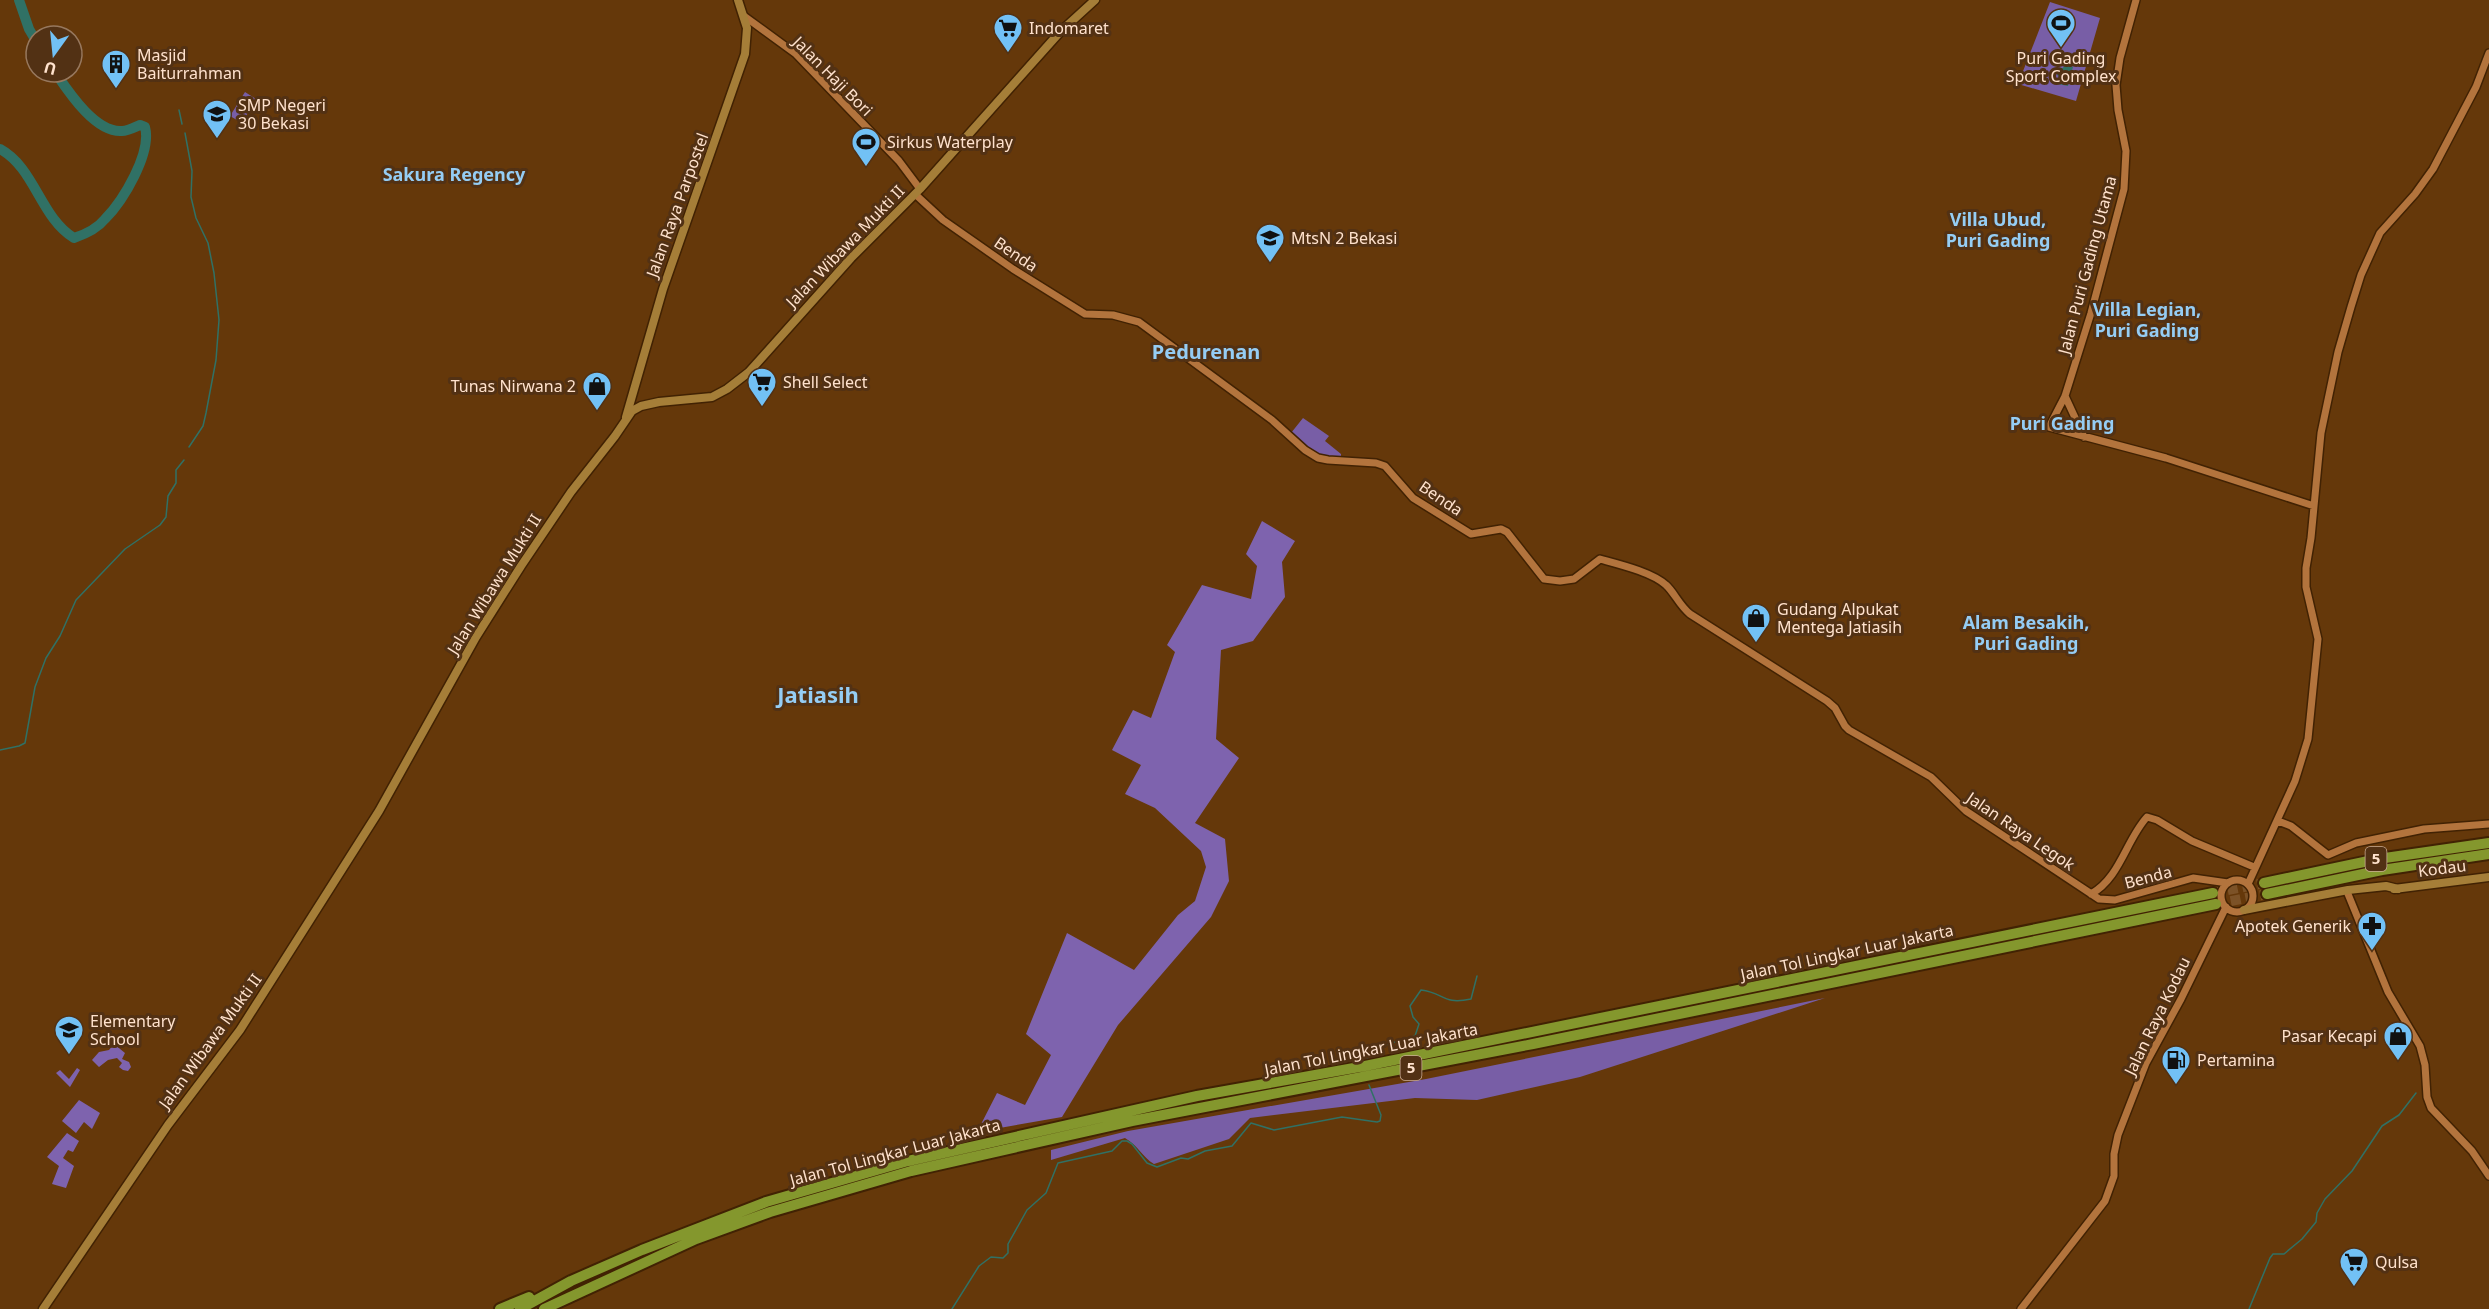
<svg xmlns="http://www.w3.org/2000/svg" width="2489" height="1309" viewBox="0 0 2489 1309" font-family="'Noto Sans',sans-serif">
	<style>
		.green { fill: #785ea6 }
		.forest { fill: #7e63ae }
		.water { fill: #307165 }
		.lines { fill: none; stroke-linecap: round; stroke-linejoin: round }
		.stream { stroke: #307165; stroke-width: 1.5 }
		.river { stroke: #307165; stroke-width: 10 }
		.motorway-tunnel { stroke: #7c5227; stroke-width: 10; stroke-dasharray: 10 5; stroke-linecap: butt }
		.tertiary-casing { stroke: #412203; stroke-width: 10 }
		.secondary-casing { stroke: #412203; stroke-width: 11 }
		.motorway-casing { stroke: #412203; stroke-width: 14 }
		.tertiary { stroke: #b3743d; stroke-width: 7 }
		.secondary { stroke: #a57e38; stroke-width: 8 }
		.motorway { stroke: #84972d; stroke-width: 10 }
		.labels { text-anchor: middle; stroke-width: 6; stroke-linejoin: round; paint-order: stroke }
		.shield { fill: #523114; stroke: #cbad96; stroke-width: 1.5 }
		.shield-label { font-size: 15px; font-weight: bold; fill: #ffe2cd }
		.poi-label { font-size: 16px; fill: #ffe2cd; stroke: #523114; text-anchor: start }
		.street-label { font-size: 16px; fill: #ffe2cd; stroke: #523114 }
		.neighbourhood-label { font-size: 18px; font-weight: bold; fill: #95cdf4; stroke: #523114 }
		.quarter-label { font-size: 20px; font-weight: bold; fill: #95cdf4; stroke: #523114 }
		.district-label { font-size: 22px; font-weight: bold; fill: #95cdf4; stroke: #523114 }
	</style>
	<rect width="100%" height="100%" fill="#65380a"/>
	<path class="green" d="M2050,2L2100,18L2076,101L2018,84Z
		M245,92L256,99L242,123L230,116Z
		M1303,418L1329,436L1325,441L1341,454V459C1320,456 1304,450 1291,433Z
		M1825,998L1580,1077L1477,1100L1415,1098L1250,1118L1229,1139L1154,1164C1142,1157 1139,1146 1125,1138L1051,1160V1150L1128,1131L1426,1079Z"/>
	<path class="forest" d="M1262,521L1295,541L1282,562L1285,597L1253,641L1221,650L1216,739L1239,758L1195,823L1225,839L1229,881L1211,917L1118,1025L1062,1117L977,1132L997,1093L1025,1105L1051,1055L1026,1034L1067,933L1134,970L1178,915L1195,901L1206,867L1201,851L1155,808L1125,794L1141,765L1112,750L1133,710L1151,718L1175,652L1167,645L1202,585L1251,599L1257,566L1246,554Z
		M114,1044L125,1053L122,1059L129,1062L131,1067L128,1071L123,1070L119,1067L122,1063L117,1058L108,1060L99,1067L92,1060L99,1052L109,1050Z
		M77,1068L80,1070L70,1087L56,1073L60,1070L69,1079Z
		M79,1100L100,1113L92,1129L84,1122L76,1133L62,1121Z
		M67,1133L79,1141L73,1152L68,1150L63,1158L74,1166L66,1188L52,1184L59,1166L47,1157Z"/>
	<path class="water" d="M2065,64L2073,67L2068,86L2058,84L2059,78L2056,72L2060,68H2063Z"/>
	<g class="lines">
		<path class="stream" d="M179,110L182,124
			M185,133L192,171L191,197L196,218L208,243L214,273L219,320L216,360L206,413L203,426L189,447
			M0,750L19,746L25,743L35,687L46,658L60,636L76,600L125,549L160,525L166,517L168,496L176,483V470L184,460
			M1366,1060L1376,1048L1415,1036L1419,1024L1413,1017L1410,1006L1421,990C1445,993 1442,1005 1471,999L1477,976
			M952,1309L979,1266L991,1257L1003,1258L1008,1253V1244L1027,1210L1046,1193L1058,1163L1112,1151L1122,1141H1127L1132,1144L1147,1163L1157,1167L1181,1158L1188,1159L1205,1151L1232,1146L1251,1123L1274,1130L1342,1117L1377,1122L1380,1121L1381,1115L1369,1085
			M2249,1309L2270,1258L2273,1254H2284L2302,1239L2316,1222L2317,1213L2325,1199L2352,1171L2382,1126L2399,1115L2416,1093"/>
		<path class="river" d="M19,0L29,29L36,41
			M0,149C35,168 40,217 74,238C86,234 97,229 105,219C123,201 152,153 145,127L140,125C135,127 128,131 122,131C95,133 68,91 55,72"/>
		<path class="motorway-tunnel" d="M2213,893L2264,883
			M2216,904L2267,894"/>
		<g class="tertiary-casing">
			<path id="tertiary" d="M2136,0L2120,58L2116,85L2118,110L2126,151L2124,189L2091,313L2065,396L2049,427L2166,458L2314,506
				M744,16L796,54L899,161L920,189
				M915,194L943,220L1013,269L1085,314L1113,315L1139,322L1272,420L1305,450L1318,458L1328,460L1376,463L1385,466L1413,498L1471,534L1501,529L1507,532L1544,579L1560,581L1574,579L1600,559C1618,564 1652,572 1666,585C1674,592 1679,605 1690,614L1827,701L1835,708L1845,726L1849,730L1931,777L1966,811L2099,899L2115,900L2193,878L2228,883
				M2065,396L2084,437
				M2278,821L2291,826L2328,855L2356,843L2424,829L2489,824
				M2221 896a16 16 0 1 1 32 0a16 16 0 1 1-32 0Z
				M2248,884L2295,781L2308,739L2318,639L2306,587V568L2311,538L2321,433L2338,352L2351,307L2361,275L2380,233L2415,194L2433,169L2476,87L2489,53
				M2091,894C2120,878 2126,840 2147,817L2157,820L2192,841L2254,867
				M2348,894L2388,992L2420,1046L2425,1065L2427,1097L2431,1108L2472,1151L2489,1176
				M2021,1309L2105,1201L2114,1176V1154L2118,1135L2146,1063L2181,999L2226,907"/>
		</g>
		<g class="secondary-casing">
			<path id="secondary" d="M626,417L663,289L745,54L747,28L738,0
				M2394,889L2489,877
				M2244,910L2348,890L2386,886L2398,889
				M43,1309L168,1125L240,1030L379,811L476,637L521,566L571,492L615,436L632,411L641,406L659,402L712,397L727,389L749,372L851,258L920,189L1060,32L1095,0"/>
		</g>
		<g class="motorway-casing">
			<path id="motorway" d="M2264,883L2378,859L2489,843
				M2267,894L2382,870L2489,854
				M500,1309L529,1297
				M520,1309L571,1281L642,1250L766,1202L908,1161L1197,1096L1365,1066L2213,893
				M544,1309L696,1239L770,1212L911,1171L1132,1121L1533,1044L2216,904"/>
		</g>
		<use href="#tertiary" class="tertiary"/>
		<use href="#secondary" class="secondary"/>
		<use href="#motorway" class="motorway"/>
	</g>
	<defs>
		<g id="stadium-pin" transform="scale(1.5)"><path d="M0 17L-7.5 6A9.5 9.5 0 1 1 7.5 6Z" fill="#72c1f5" stroke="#523114"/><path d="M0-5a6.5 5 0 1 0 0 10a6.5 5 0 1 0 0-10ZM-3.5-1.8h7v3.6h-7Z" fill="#111"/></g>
		<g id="supermarket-pin" transform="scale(1.5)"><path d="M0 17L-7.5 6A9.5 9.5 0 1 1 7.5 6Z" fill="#72c1f5" stroke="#523114"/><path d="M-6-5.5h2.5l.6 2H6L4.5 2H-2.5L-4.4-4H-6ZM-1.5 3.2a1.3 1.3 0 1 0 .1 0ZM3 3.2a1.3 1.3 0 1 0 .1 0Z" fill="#111"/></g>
		<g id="building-pin" transform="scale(1.5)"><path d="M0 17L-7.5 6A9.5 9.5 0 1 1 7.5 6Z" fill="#72c1f5" stroke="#523114"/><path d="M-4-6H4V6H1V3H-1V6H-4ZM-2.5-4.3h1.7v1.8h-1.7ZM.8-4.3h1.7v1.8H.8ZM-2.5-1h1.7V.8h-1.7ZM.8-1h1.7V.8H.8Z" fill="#111"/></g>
		<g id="school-pin" transform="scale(1.5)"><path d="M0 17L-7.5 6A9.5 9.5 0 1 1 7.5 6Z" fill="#72c1f5" stroke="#523114"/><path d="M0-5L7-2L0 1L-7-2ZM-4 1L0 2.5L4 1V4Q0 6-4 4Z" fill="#111"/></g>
		<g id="shop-pin" transform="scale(1.5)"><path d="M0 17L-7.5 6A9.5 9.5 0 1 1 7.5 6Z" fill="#72c1f5" stroke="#523114"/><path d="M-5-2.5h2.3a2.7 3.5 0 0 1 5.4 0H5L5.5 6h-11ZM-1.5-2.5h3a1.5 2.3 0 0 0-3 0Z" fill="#111"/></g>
		<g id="pharmacy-pin" transform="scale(1.5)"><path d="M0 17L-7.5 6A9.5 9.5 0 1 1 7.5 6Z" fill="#72c1f5" stroke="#523114"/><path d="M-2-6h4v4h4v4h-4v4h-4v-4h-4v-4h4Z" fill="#111"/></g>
		<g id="fuel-pin" transform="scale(1.5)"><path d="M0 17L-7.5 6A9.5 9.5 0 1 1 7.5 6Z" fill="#72c1f5" stroke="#523114"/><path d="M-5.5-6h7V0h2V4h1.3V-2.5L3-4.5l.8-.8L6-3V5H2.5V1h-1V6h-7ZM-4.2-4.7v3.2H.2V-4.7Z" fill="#111"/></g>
	</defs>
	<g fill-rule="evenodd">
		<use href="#stadium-pin" x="2061" y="23"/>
		<use href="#supermarket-pin" x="1008" y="28"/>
		<use href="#building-pin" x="116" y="64"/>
		<use href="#school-pin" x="217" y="114"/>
		<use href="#stadium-pin" x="866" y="142"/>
		<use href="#school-pin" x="1270" y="238"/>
		<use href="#supermarket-pin" x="762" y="382"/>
		<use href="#shop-pin" x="597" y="386"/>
		<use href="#shop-pin" x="1756" y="618"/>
		<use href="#pharmacy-pin" x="2372" y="926"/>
		<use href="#school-pin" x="69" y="1030"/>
		<use href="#shop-pin" x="2398" y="1036"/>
		<use href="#fuel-pin" x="2176" y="1060"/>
		<use href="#supermarket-pin" x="2354" y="1262"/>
	</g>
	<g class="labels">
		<g class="shield">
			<rect x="2365.5" y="847" width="21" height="24" rx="4.5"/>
			<rect x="1400.5" y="1056" width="21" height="24" rx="4.5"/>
		</g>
		<g class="shield-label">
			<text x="2376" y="864">5</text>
			<text x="1411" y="1073">5</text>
		</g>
		<g class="poi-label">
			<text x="1029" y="34">Indomaret</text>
			<text x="137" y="61">Masjid<tspan x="137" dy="18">Baiturrahman</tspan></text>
			<text x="2061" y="64" text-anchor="middle">Puri Gading<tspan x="2061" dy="18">Sport Complex</tspan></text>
			<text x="238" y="111">SMP Negeri<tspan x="238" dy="18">30 Bekasi</tspan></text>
			<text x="887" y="148">Sirkus Waterplay</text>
			<text x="1291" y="244">MtsN 2 Bekasi</text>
			<text x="783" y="388">Shell Select</text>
			<text x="576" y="392" text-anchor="end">Tunas Nirwana 2</text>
			<text x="1777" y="615">Gudang Alpukat<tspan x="1777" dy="18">Mentega Jatiasih</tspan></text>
			<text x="2351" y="932" text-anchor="end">Apotek Generik</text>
			<text x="90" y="1027">Elementary<tspan x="90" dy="18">School</tspan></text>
			<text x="2377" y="1042" text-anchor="end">Pasar Kecapi</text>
			<text x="2197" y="1066">Pertamina</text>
			<text x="2375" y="1268">Qulsa</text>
		</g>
		<g class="street-label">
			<text transform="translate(833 76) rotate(45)" y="6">Jalan Haji Bori</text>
			<text transform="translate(677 205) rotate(-70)" y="6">Jalan Raya Parpostel</text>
			<text transform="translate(845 246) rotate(-46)" y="6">Jalan Wibawa Mukti II</text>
			<text transform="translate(1016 254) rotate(34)" y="6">Benda</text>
			<text transform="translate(2087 265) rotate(-75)" y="6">Jalan Puri Gading Utama</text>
			<text transform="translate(1441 498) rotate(34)" y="6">Benda</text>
			<text transform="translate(494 584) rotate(-58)" y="6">Jalan Wibawa Mukti II</text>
			<text transform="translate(2021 831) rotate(34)" y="6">Jalan Raya Legok</text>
			<text transform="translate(2442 868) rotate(-7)" y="6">Kodau</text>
			<text transform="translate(2148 877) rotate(-15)" y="6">Benda</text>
			<text transform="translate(1847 952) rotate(-12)" y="6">Jalan Tol Lingkar Luar Jakarta</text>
			<text transform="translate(2157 1016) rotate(-64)" y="6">Jalan Raya Kodau</text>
			<text transform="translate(210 1041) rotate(-54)" y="6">Jalan Wibawa Mukti II</text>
			<text transform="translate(1371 1049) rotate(-11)" y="6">Jalan Tol Lingkar Luar Jakarta</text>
			<text transform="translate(895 1152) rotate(-15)" y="6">Jalan Tol Lingkar Luar Jakarta</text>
		</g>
		<g class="neighbourhood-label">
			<text x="454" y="181">Sakura Regency</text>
			<text x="1998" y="226">Villa Ubud,<tspan x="1998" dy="21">Puri Gading</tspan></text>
			<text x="2147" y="316">Villa Legian,<tspan x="2147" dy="21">Puri Gading</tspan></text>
			<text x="2062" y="430">Puri Gading</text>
			<text x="2026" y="629">Alam Besakih,<tspan x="2026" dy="21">Puri Gading</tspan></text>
		</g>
		<g class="quarter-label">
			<text x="1206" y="359">Pedurenan</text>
		</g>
		<g class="district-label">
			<text x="818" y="703">Jatiasih</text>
		</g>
	</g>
	<g transform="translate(54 54) rotate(195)"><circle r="28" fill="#523114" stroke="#97785e" stroke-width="1.5"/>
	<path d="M0-4.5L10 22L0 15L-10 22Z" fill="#72c1f5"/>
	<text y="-9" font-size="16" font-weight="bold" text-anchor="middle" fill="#ffe2cd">U</text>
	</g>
</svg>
